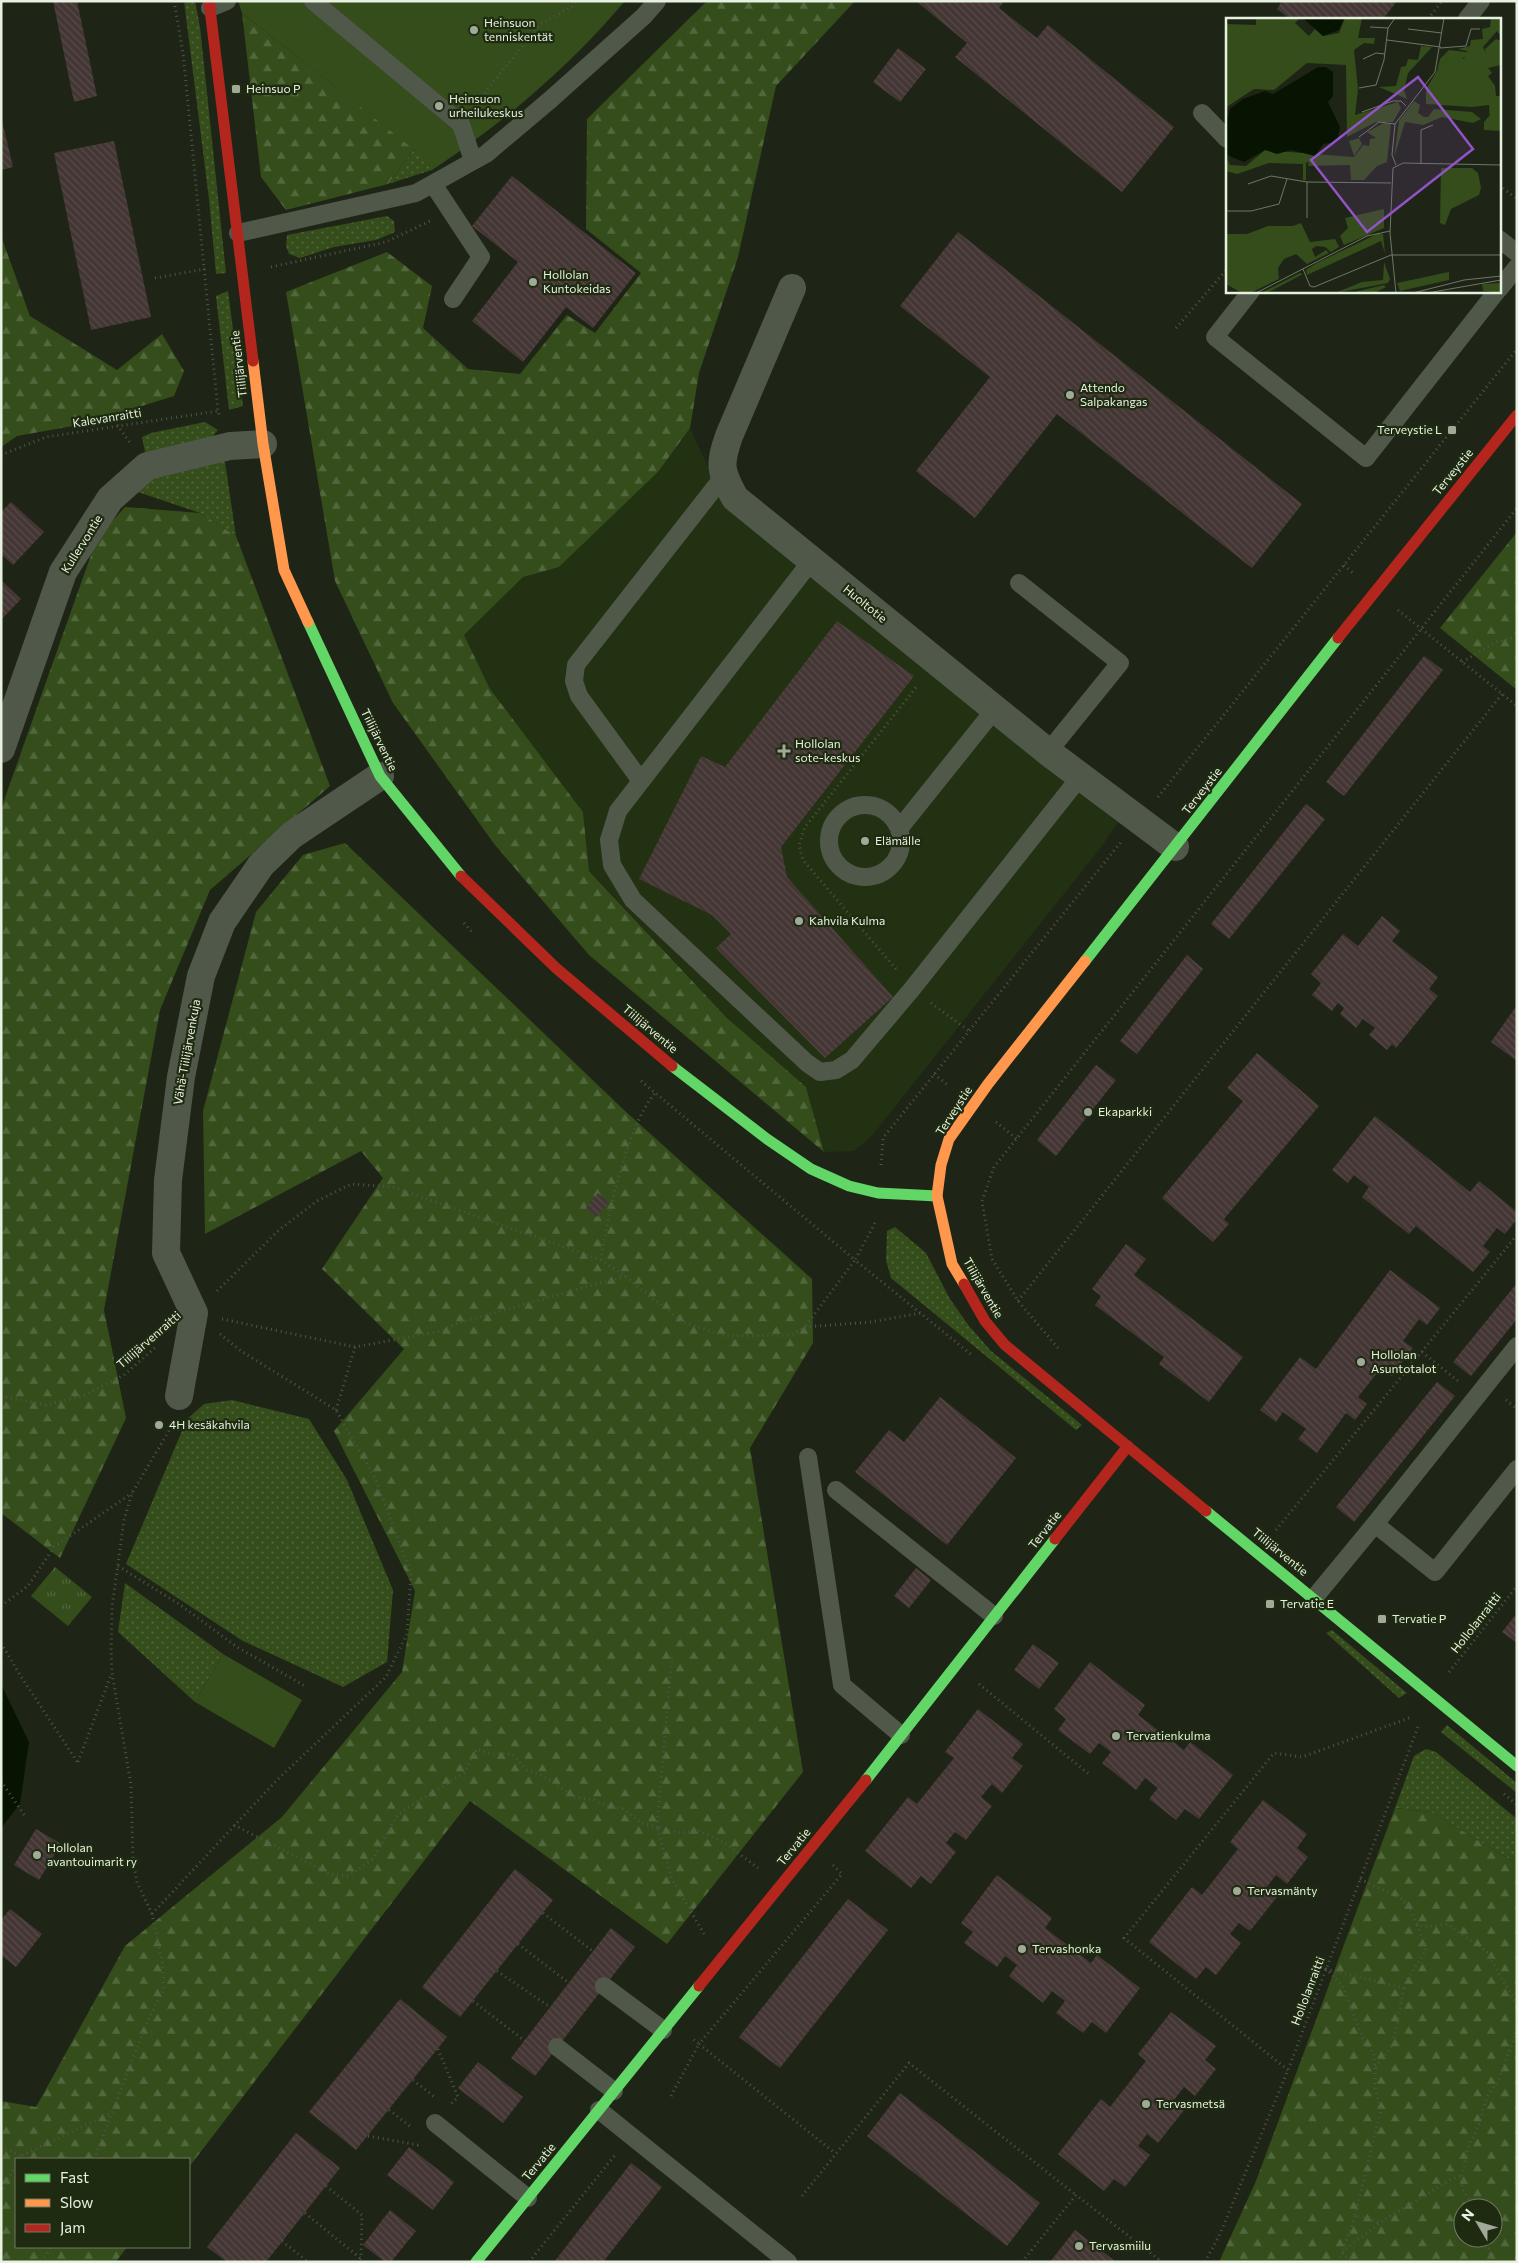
<svg xmlns="http://www.w3.org/2000/svg" width="1518" height="2263" viewBox="0 0 1518 2263" font-family="Commissioner,sans-serif">
	<style>
		.built { fill: #213112 }
		.grass { fill: url(#grass-dots) }
		.forest { fill: url(#forest-firs); fill-rule: evenodd }
		.park { fill: url(#park-tufts) }
		.pitch { fill: #344d1b }
		.water { fill: #081402 }
		.building { fill: url(#building-back-hatch) }
		.lines { fill: none; stroke-linecap: round; stroke-linejoin: round }
		.path { stroke: #4f554a; stroke-width: 3; stroke-dasharray: 1 4; stroke-linecap: butt }
		.lane { stroke: #50584a; stroke-width: 18 }
		.street { stroke: #50584a; stroke-width: 28 }
		.fast { stroke: #63d668; stroke-width: 11 }
		.slow { stroke: #ff974d; stroke-width: 11 }
		.jam { stroke: #b3261e; stroke-width: 11 }
		.poi-dot { fill: #a1aa99; stroke: #1e2b10; stroke-width: 2 }
		.labels { text-anchor: middle; stroke-width: 4.5; stroke-linejoin: round; paint-order: stroke }
		.poi-label { font-size: 12px; fill: #e7f1e0; stroke: #1e2b10; text-anchor: start }
		.street-label { font-size: 12px; fill: #e7f1e0; stroke: #1e2b10 }
		.inset-road { fill: none; stroke: #6e7767; stroke-width: 1 }
		.view { fill: #9153c6; fill-opacity: 0.15; stroke: #9153c6; stroke-width: 2.5 }
		.inset-edge { fill: none; stroke: #e7f1e0; stroke-width: 2.5 }
	</style>
	<defs>
		<pattern id="grass-dots" width="8" height="8" patternUnits="userSpaceOnUse" patternTransform="scale(1.25)"><rect width="8" height="8" fill="#344d1b"/><path d="M2 2h.1M6 6h.1" fill="none" stroke="#51673c" stroke-width="1.8" stroke-linecap="round"/></pattern>
		<pattern id="forest-firs" width="22" height="20" patternUnits="userSpaceOnUse" patternTransform="scale(1.25)"><rect width="22" height="20" fill="#344d1b"/><path d="M5 1l3.5 6h-7zM16 11l3.5 6h-7z" fill="#51673c"/></pattern>
		<pattern id="park-tufts" width="24" height="20" patternUnits="userSpaceOnUse" patternTransform="scale(1.25)"><rect width="24" height="20" fill="#344d1b"/><path d="M3 7l-1-3M5 7V3M7 7l1-3M15 17l-1-3M17 17v-4M19 17l1-3" fill="none" stroke="#51673c"/></pattern>
		<pattern id="building-back-hatch" width="6" height="6" patternUnits="userSpaceOnUse" patternTransform="scale(1.25)"><rect width="6" height="6" fill="#443634"/><path d="M-1 5l2 2M0 0l6 6M5-1l2 2" fill="none" stroke="#564a47"/></pattern>
	</defs>
	<rect width="100%" height="100%" fill="#1e2516"/>
	<path class="built" d="M690,428L725,503L1118,822L1102,846L871,1137L854,1151L824,1152L806,1087L731,1022L589,870L583,812L490,689L464,635L523,576L559,567L658,472Z"/>
	<path class="grass" d="M184,1H195L200,27L226,273L216,274L209,199Z
		M436,147L461,150L432,170L388,184L414,149Z
		M387,216L394,221L395,232L376,240L334,247L300,258L289,254L286,246L287,235Z
		M228,291L243,406L229,410L216,296Z
		M205,422L218,430L212,437L154,453L145,452L142,437L151,433Z
		M217,458L225,462L236,536L200,513L135,491C157,471 189,466 217,458Z
		M895,1227L926,1253L950,1299L969,1326L991,1351L1082,1425L1076,1430L891,1278L886,1260L887,1231Z
		M232,1400L309,1419L347,1480L393,1590L387,1662L343,1687L243,1641L126,1564L187,1419L204,1404Z
		M125,1583L223,1654L195,1702L118,1632Z
		M1332,1630L1407,1693L1399,1698L1326,1633Z
		M1447,1725L1517,1783V1793L1441,1732Z
		M1426,1749L1436,1752L1517,1819V1864L1431,1812L1395,1808L1414,1756Z"/>
	<path class="forest" d="M707,1H855L776,86L738,257L699,373L690,428L658,472L559,567L523,577L464,635L490,689L583,812L589,871L727,1018L806,1087L824,1152L589,955L495,845L393,703L335,581L286,292L387,252L432,286L423,328L468,369L520,374L567,315L595,333L641,273L586,229L587,119Z
		M242,13L414,149L388,184L286,210L261,177Z
		M1,236L30,316L117,370L162,334L184,371L174,396L84,424L17,436L1,447Z
		M125,507L200,513L236,536L330,786L210,890L160,1010L104,1310L126,1418L60,1558L1,1513V809L97,538Z
		M1517,532V690L1440,628Z
		M345,843L625,1111L812,1279L813,1343L750,1448L803,1772L667,1944L470,1801L189,2167V2159H16V2247H127L116,2262H1V2101L36,2107L125,1946L282,1817L402,1672L415,1591L334,1431L404,1349L322,1269L383,1178L361,1151L205,1234L203,1111L256,912L303,855Z
		M1395,1808L1431,1812L1517,1864V2262H1219L1256,2181ZM1463,2208H1493V2238H1463Z"/>
	<path class="park" d="M55,1567L92,1597L68,1626L31,1596Z"/>
	<path class="pitch" d="M238,1H625C571,65 506,121 436,167L242,13Z
		M223,1654L302,1700L274,1748L195,1702Z"/>
	<path class="water" d="M1,1684L29,1742L20,1804L1,1828Z"/>
	<path class="building" d="M53,1H77L97,96L74,102Z
		M916,1H1004L999,8L1037,38L1048,25L1174,127L1122,192L955,57L967,43Z
		M1282,1H1397L1383,19H1290L1277,9Z
		M898,48L926,69L900,102L873,82Z
		M1,116L13,167L1,170Z
		M114,141L151,317L91,330L54,153Z
		M512,176L636,273L593,328L566,307L523,362L472,321L518,262L472,226Z
		M958,232L1302,504L1252,568L1057,414L975,518L916,471L990,377L900,306Z
		M11,502L44,532L13,565L1,554V512Z
		M1,580L21,599L1,620Z
		M837,621L914,676L781,847L787,877L893,997L825,1058L716,948L731,934L712,915L639,879L701,756L725,767Z
		M1424,656L1443,670L1344,796L1326,782Z
		M1306,804L1325,819L1229,939L1211,924Z
		M1382,916L1400,931L1392,941L1438,977L1429,989L1438,996L1396,1048L1392,1044L1387,1050L1369,1035L1375,1028L1363,1019L1356,1028L1340,1014L1344,1008L1338,1003L1332,1011L1312,995L1321,983L1311,974L1343,934L1358,946Z
		M1187,955L1203,969L1137,1054L1120,1041Z
		M1517,1005V1061L1491,1042Z
		M1257,1053L1319,1106L1224,1219L1229,1224L1213,1242L1162,1198L1243,1101L1227,1088Z
		M1096,1065L1116,1080L1056,1156L1037,1140Z
		M1375,1116L1470,1192L1479,1181L1517,1212V1219L1505,1234L1497,1228L1483,1246L1490,1252L1473,1272L1416,1226L1409,1234L1362,1197L1369,1187L1354,1175L1348,1183L1332,1170Z
		M598,1193L609,1202L597,1217L586,1208Z
		M1126,1244L1146,1259L1134,1275L1243,1357L1209,1402L1159,1364L1164,1357L1095,1305L1101,1296L1092,1289Z
		M1390,1270L1440,1308L1427,1325L1419,1319L1403,1341L1413,1348L1392,1376L1381,1368L1358,1397L1367,1404L1355,1420L1346,1413L1317,1453L1298,1439L1306,1429L1283,1412L1276,1422L1260,1410L1300,1357L1316,1369Z
		M1517,1283V1319L1471,1376L1453,1362Z
		M1437,1382L1455,1396L1354,1522L1336,1507Z
		M940,1397L1016,1458L947,1545L855,1472L889,1430L904,1442Z
		M916,1568L931,1580L909,1608L894,1596Z
		M1517,1613V1643L1502,1632Z
		M1033,1644L1059,1663L1039,1689L1014,1670Z
		M1090,1662L1145,1705L1138,1715L1184,1750L1190,1742L1233,1775L1199,1819L1185,1809L1176,1820L1149,1799L1158,1788L1145,1778L1136,1790L1102,1763L1111,1752L1099,1743L1090,1754L1058,1730L1066,1719L1054,1709Z
		M978,1709L1023,1744L1012,1758L1023,1766L1002,1793L992,1784L981,1797L992,1806L966,1840L955,1832L946,1843L956,1852L931,1884L921,1876L911,1888L865,1851L908,1797L917,1804L954,1758L945,1752Z
		M1263,1800L1307,1834L1297,1848L1308,1857L1287,1884L1276,1875L1266,1888L1277,1897L1250,1931L1239,1923L1230,1934L1241,1943L1216,1975L1206,1967L1196,1979L1149,1942L1192,1887L1202,1895L1238,1849L1230,1842Z
		M36,1829L61,1844L39,1880L14,1865Z
		M515,1869L553,1900L460,2017L422,1987Z
		M997,1875L1052,1918L1045,1928L1091,1963L1097,1955L1140,1988L1106,2033L1092,2022L1083,2033L1056,2013L1065,2001L1052,1991L1043,2003L1009,1976L1017,1965L1005,1956L997,1967L964,1943L973,1932L961,1923Z
		M848,1899L888,1930L780,2068L739,2037Z
		M10,1909L42,1934L16,1967L1,1955V1920Z
		M611,1928L635,1947L535,2076L511,2058Z
		M400,1999L447,2037L356,2150L309,2112Z
		M1171,2012L1216,2046L1205,2060L1216,2069L1195,2096L1184,2087L1174,2100L1185,2109L1158,2143L1147,2134L1138,2146L1150,2155L1125,2187L1114,2179L1104,2191L1058,2154L1101,2099L1110,2107L1146,2061L1138,2054Z
		M478,2062L523,2097L503,2123L458,2088Z
		M900,2093L1040,2203L1007,2246L867,2136Z
		M296,2133L340,2168L266,2262H227L207,2247Z
		M409,2147L454,2182L433,2210L387,2175Z
		M631,2163L662,2187L603,2262H554Z
		M390,2210L416,2231L391,2262H385L363,2245Z
		M1075,2230L1116,2262H1050Z"/>
	<g class="lines">
		<path class="path" d="M174,1L183,53L218,411L220,418
			M1428,19L1442,1
			M475,105L540,24L573,6L576,1
			M1499,185L1517,199
			M271,267L386,242L430,221
			M155,278L205,269
			M1176,328L1227,269
			M117,425L131,444
			M1,455L46,437L218,411
			M1344,565L1353,573
			M1398,610L1517,706
			M1462,662L1496,642L1517,637
			M1158,797L1517,349
			M464,923L473,933
			M896,969L803,860L799,845L805,827L918,685
			M931,1003L969,1031
			M934,1074L949,1086
			M641,1081L855,1260L805,1327
			M996,1122L1017,1139
			M881,1165L883,1138L1121,842
			M875,1223L855,1260L973,1356
			M601,1260C607,1217 627,1126 655,1093
			M217,1291L279,1230L317,1201L351,1184L393,1187L601,1260L625,1276L682,1322L726,1336L792,1335L805,1327L871,1322L921,1313
			M1018,1301L1502,694
			M222,1319L355,1347L441,1331L458,1323L625,1276
			M1058,1348L1018,1301L992,1259L982,1201L994,1167L1517,508
			M1422,1352L1458,1381
			M1,1396L46,1405L85,1395L124,1375L157,1346
			M1506,1400L1517,1409
			M336,1410L355,1347
			M1276,1530L1517,1235
			M118,1566L179,1604L237,1647L305,1686
			M1,1606L28,1586L54,1547L132,1493
			M1,1643L20,1675L78,1763
			M1449,1672L1517,1586
			M979,1684L1090,1775
			M78,1762L111,1675
			M1,1781L25,1816
			M1504,1794L1517,1805
			M234,1825L332,1875L349,1876L374,1858L396,1817L404,1810L464,1773L477,1749L491,1754H512L527,1770L547,1778L575,1797L594,1800L604,1805L623,1809L641,1823L657,1827L672,1655
			M833,1865L842,1874L699,2044L835,2153
			M1360,1879L1401,1899L1408,1906L1417,1924L1425,1927L1447,1924L1487,1952L1517,2005
			M543,1913L594,1952
			M152,1914L276,1781L386,1677L407,1634L411,1573L375,1478L336,1410L241,1351L220,1334
			M704,1934L672,1879L657,1827L678,1833L699,1831L725,1843L758,1868
			M518,1944L569,1983
			M497,1971L550,2007
			M1404,1988L1393,2044L1375,2068L1374,2054L1364,2041L1342,1985L1326,1969L1404,1988L1408,1978L1426,1950L1417,1924
			M473,2001L525,2041
			M438,2049L458,2097L450,2105
			M1375,2068V2088L1381,2110L1355,2216L1365,2217L1379,2223L1452,2179L1462,2176
			M1288,2070L1124,1938L1274,1753L1302,1757L1412,1717
			M413,2080L436,2098
			M671,2096L699,2044L693,2039
			M389,2110L410,2126
			M368,2136L418,2145L420,2143
			M1,2147L21,2156
			M19,2159L21,2156L109,2114
			M94,2159L147,2022L164,1989L162,1962L152,1914L137,1882L133,1860L131,1785L112,1673L111,1652L112,1607L124,1520L132,1493L173,1424
			M326,2186L362,2215L361,2258L358,2262
			M1,2193L16,2165
			M802,2196L909,2063L1076,2195
			M1474,2208L1462,2188V2176L1469,2144L1476,2133L1487,2097L1499,2079L1517,2031
			M305,2213L360,2258
			M1355,2216L1342,2253C1353,2241 1367,2235 1379,2223
			M1487,2238L1491,2262
			M282,2241L308,2262
			M42,2262L51,2247
			M529,2262L615,2155
			M1022,2262L1076,2195L1162,2262
			M1205,2262L1220,2234L1288,2070L1419,1724
			M1338,2262L1342,2253L1351,2262"/>
		<path class="lane" d="M313,1L461,124L473,161
			M210,8L227,1
			M1467,19L1481,1
			M1202,113L1227,139
			M433,184L481,257L453,299
			M238,233L416,193L486,154L550,100L644,16L657,1
			M1499,239L1517,253
			M1499,289L1517,267
			M1251,291L1215,337L1366,458L1497,291
			M812,560L618,811L609,840L612,865L633,900L807,1063L820,1072L836,1070L852,1060L912,989L1080,777
			M1019,583L1120,663L1048,752
			M641,781L579,696L574,681L576,665L723,477
			M829 841a36 36 0 1 1 72 0a36 36 0 1 1-72 0Z
			M899,829L995,709
			M808,1457L842,1685L901,1735
			M836,1490L994,1616
			M1375,1524L1435,1572L1517,1469
			M1314,1598L1375,1524L1517,1346
			M604,1986L663,2030
			M557,2047L614,2091
			M599,2110L788,2262
			M435,2123L528,2198"/>
		<path class="street" d="M792,288L729,436C719,465 720,471 735,498L1048,752L1175,847
			M1,749L63,572L110,499L147,466L230,446L263,444
			M179,1396L194,1313L166,1253L168,1180L181,1077L201,976L222,922L261,865L292,835L380,776"/>
		<path class="fast" d="M308,622L380,776L461,876
			M1085,961L1338,638
			M672,1066L767,1139L811,1169L849,1186L878,1193L937,1196
			M1206,1511L1517,1766
			M866,1780L1055,1539
			M476,2262L699,1986"/>
		<path class="slow" d="M253,361L263,444L284,570L308,622
			M964,1284L952,1264L937,1196L941,1165L949,1139L988,1084L1085,961"/>
		<path class="jam" d="M209,1L253,361
			M1338,638L1517,415
			M461,876L556,968L672,1066
			M964,1284L985,1321L1005,1345L1206,1511
			M1055,1539L1128,1446
			M699,1986L866,1780"/>
	</g>
	<g class="poi-dot">
		<circle cx="474" cy="30" r="5"/>
		<rect x="231" y="84" width="10" height="10" rx="2.5"/>
		<circle cx="439" cy="106" r="5"/>
		<circle cx="533" cy="282" r="5"/>
		<circle cx="1070" cy="395" r="5"/>
		<rect x="1447" y="425" width="10" height="10" rx="2.5"/>
		<path d="M781.5 743.5h5v5h5v5h-5v5h-5v-5h-5v-5h5z"/>
		<circle cx="865" cy="841" r="5"/>
		<circle cx="799" cy="921" r="5"/>
		<circle cx="1088" cy="1112" r="5"/>
		<circle cx="1361" cy="1362" r="5"/>
		<circle cx="159" cy="1425" r="5"/>
		<rect x="1265" y="1599" width="10" height="10" rx="2.5"/>
		<rect x="1377" y="1614" width="10" height="10" rx="2.5"/>
		<circle cx="1116" cy="1736" r="5"/>
		<circle cx="37" cy="1855" r="5"/>
		<circle cx="1237" cy="1891" r="5"/>
		<circle cx="1022" cy="1949" r="5"/>
		<circle cx="1146" cy="2104" r="5"/>
		<circle cx="1079" cy="2246" r="5"/>
	</g>
	<g class="labels">
		<g class="poi-label">
			<text x="484" y="27">Heinsuon<tspan x="484" dy="14">tenniskentät</tspan></text>
			<text x="246" y="93">Heinsuo P</text>
			<text x="449" y="103">Heinsuon<tspan x="449" dy="14">urheilukeskus</tspan></text>
			<text x="543" y="279">Hollolan<tspan x="543" dy="14">Kuntokeidas</tspan></text>
			<text x="1080" y="392">Attendo<tspan x="1080" dy="14">Salpakangas</tspan></text>
			<text x="1442" y="434" text-anchor="end">Terveystie L</text>
			<text x="795" y="748">Hollolan<tspan x="795" dy="14">sote-keskus</tspan></text>
			<text x="875" y="845">Elämälle</text>
			<text x="809" y="925">Kahvila Kulma</text>
			<text x="1098" y="1116">Ekaparkki</text>
			<text x="1371" y="1359">Hollolan<tspan x="1371" dy="14">Asuntotalot</tspan></text>
			<text x="169" y="1429">4H kesäkahvila</text>
			<text x="1280" y="1608">Tervatie E</text>
			<text x="1392" y="1623">Tervatie P</text>
			<text x="1126" y="1740">Tervatienkulma</text>
			<text x="47" y="1852">Hollolan<tspan x="47" dy="14">avantouimarit ry</tspan></text>
			<text x="1247" y="1895">Tervasmänty</text>
			<text x="1032" y="1953">Tervashonka</text>
			<text x="1156" y="2108">Tervasmetsä</text>
			<text x="1089" y="2250">Tervasmiilu</text>
		</g>
		<g class="street-label">
			<text transform="translate(239 364) rotate(-97)" y="4">Tiilijärventie</text>
			<text transform="translate(107 418) rotate(-9)" y="4">Kalevanraitti</text>
			<text transform="translate(1453 472) rotate(-51)" y="4">Terveystie</text>
			<text transform="translate(82 544) rotate(-58)" y="4">Kullervontie</text>
			<text transform="translate(865 604) rotate(39)" y="4">Huoltotie</text>
			<text transform="translate(379 740) rotate(64)" y="4">Tiilijärventie</text>
			<text transform="translate(1202 791) rotate(-52)" y="4">Terveystie</text>
			<text transform="translate(650 1029) rotate(40)" y="4">Tiilijärventie</text>
			<text transform="translate(187 1052) rotate(-80)" y="4">Vähä-Tiilijärvenkuja</text>
			<text transform="translate(954 1111) rotate(-57)" y="4">Terveystie</text>
			<text transform="translate(983 1288) rotate(60)" y="4">Tiilijärventie</text>
			<text transform="translate(149 1340) rotate(-41)" y="4">Tiilijärvenraitti</text>
			<text transform="translate(1045 1530) rotate(-52)" y="4">Tervatie</text>
			<text transform="translate(1280 1552) rotate(39)" y="4">Tiilijärventie</text>
			<text transform="translate(1476 1623) rotate(-52)" y="4">Hollolanraitti</text>
			<text transform="translate(794 1847) rotate(-51)" y="4">Tervatie</text>
			<text transform="translate(1308 1991) rotate(-69)" y="4">Hollolanraitti</text>
			<text transform="translate(539 2162) rotate(-51)" y="4">Tervatie</text>
		</g>
	</g>
	<g transform="translate(1226 18)">
		<rect width="275" height="275" fill="#1e2516"/>
		<path d="M133,120L136,126L128,138L123,123Z" fill="#344d1b"/>
		<path d="M30,0H74L69,5L83,18L89,11L97,18L113,15L119,0H136L132,20H149L148,26L138,25L128,32L132,71L129,97L172,84L175,90L167,104H150L121,119L120,47L81,45L48,72L28,71L2,88L0,94V6L30,7ZM265,0H275V18L271,13L257,29L241,33L232,31L244,28L245,22L257,21L256,11L264,9ZM270,21L275,23V47L262,50L259,31ZM195,28L206,29L182,55L178,72L181,81L153,69L170,68L175,49L180,48L182,41L192,42ZM223,32L240,34V38L235,42L221,41L211,52L214,41ZM188,83L194,87L192,95L198,99H202L208,91L246,94L255,101L247,105L216,99L197,107L179,104L168,140L173,103ZM264,97V103H275V113L258,112V104ZM158,105L165,106L161,144L151,148L138,162H125L124,147L82,148L83,144L80,145V162H77V146L43,145L11,156L0,153V139L4,147L20,148L39,132L128,139L137,127L143,128L144,121L150,120L141,114ZM215,150H246L252,155L255,170L253,177L225,191L219,207L214,205ZM158,191V210L118,227L114,218L122,210L119,200ZM75,205L84,224L109,221L113,229L105,234L99,229L90,228L86,231L89,239L100,232L103,235L81,246L70,236L58,241L52,250L53,261L24,275H16L0,266L1,216H21L42,208H67ZM151,216H157L159,235L155,223L81,257L80,252L91,245ZM158,244L164,261L162,265L109,275L136,264L157,262ZM223,254V262L174,273L171,265ZM74,255L77,256L41,275H35ZM275,265V275L257,273L256,266ZM158,267L160,269L148,275H124Z" fill="#344d1b"/>
		<path d="M249,29H257L262,39V50L266,55L262,58L269,68L270,78H275V103H264L263,87L246,89L200,86V71L214,48L221,41H238L241,33Z" fill="#344d1b"/>
		<path d="M77,0H118L113,12L97,18ZM92,49H100L107,54V78L102,84L114,109L111,124L97,126L89,138L65,132L51,136L39,132L18,144L1,137L0,104L4,91L17,81L39,73L47,76Z" fill="#081402"/>
		<path class="inset-road" d="M144,9L162,10M182,11L216,15M161,22L215,29M214,30L240,28L245,11H254M137,41L150,35L159,36M133,70L150,67L158,42L162,10L169,0M136,94L167,83H175L180,88M133,119L153,104L169,106M195,146V112L207,107M170,147L166,137L169,106L209,54L218,0M22,166L45,158L81,164L165,165M0,193H25L53,186L61,161M81,200V164M165,237H275M77,251L84,268L88,269L165,237M30,275L141,218L164,213M170,275L164,215L167,150L177,145L275,147M187,275L238,262L275,258M201,275L275,262"/>
		<path class="view" d="M192,59L247,131L141,214L85,142Z"/>
		<rect width="275" height="275" class="inset-edge"/>
	</g>
	<rect width="1518" height="2263" fill="none" stroke="#e7f1e0" stroke-width="5"/>
	<rect x="15" y="2158" width="175" height="90" fill="#1e2b10" stroke="#6e7a63"/>
	<rect x="25" y="2174" width="25" height="8" fill="#63d668" stroke="#6e7a63"/>
	<text x="60" y="2183" font-size="15" fill="#e7f1e0">Fast</text>
	<rect x="25" y="2199" width="25" height="8" fill="#ff974d" stroke="#6e7a63"/>
	<text x="60" y="2208" font-size="15" fill="#e7f1e0">Slow</text>
	<rect x="25" y="2224" width="25" height="8" fill="#b3261e" stroke="#6e7a63"/>
	<text x="60" y="2233" font-size="15" fill="#e7f1e0">Jam</text>
	<g transform="translate(1478 2223) rotate(308)"><circle r="24" fill="#1e2b10" stroke="#6e7a63"/>
	<path d="M0-4L9 19L0 12L-9 19Z" fill="#a1aa99"/>
	<text y="-8" font-size="14" font-weight="bold" text-anchor="middle" fill="#e7f1e0">N</text>
	</g>
</svg>
